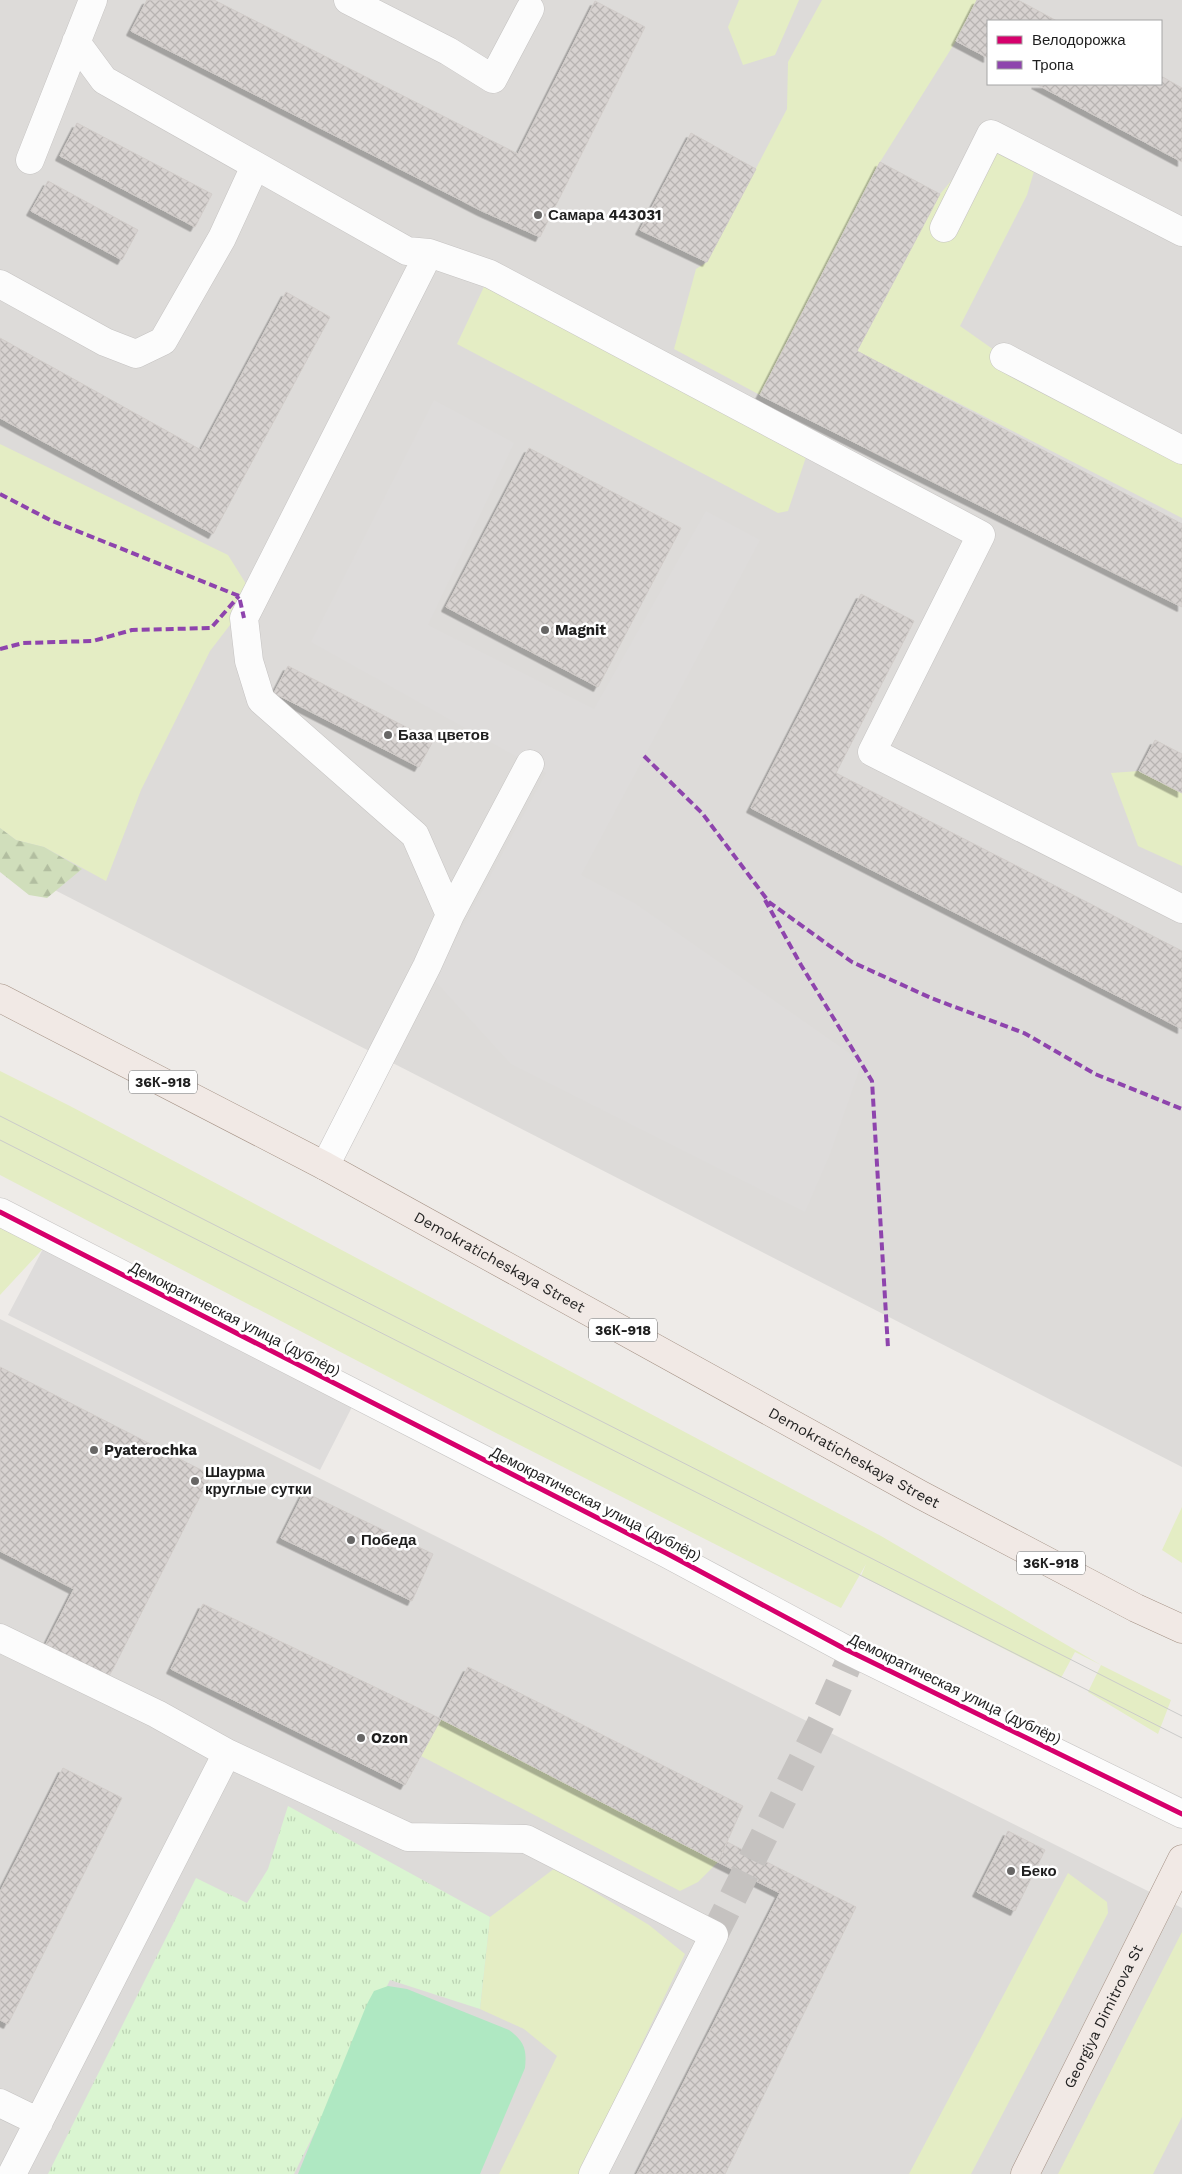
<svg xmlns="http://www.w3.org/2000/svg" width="1182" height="2174" viewBox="0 0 1182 2174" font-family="'Work Sans',sans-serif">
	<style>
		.residential { fill: #dddbd9; fill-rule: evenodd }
		.grass { fill: #e4edc4 }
		.forest { fill: url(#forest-firs) }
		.park { fill: url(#park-tufts) }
		.pitch { fill: #afe8c2 }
		.parking { fill: #dedcdb }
		.building { fill: url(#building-cross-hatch); stroke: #d1ccc9; filter: url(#shadow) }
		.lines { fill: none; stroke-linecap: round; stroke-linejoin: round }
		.minor-tunnel { stroke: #c5c2c0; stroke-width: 28; stroke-dasharray: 28 14; stroke-linecap: butt }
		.minor-casing { stroke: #c5c3c2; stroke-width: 29 }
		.major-casing { stroke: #a49184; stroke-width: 29 }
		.minor { stroke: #fcfcfc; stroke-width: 28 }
		.major { stroke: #f1e9e5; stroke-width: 28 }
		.tram { stroke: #cbcbca; stroke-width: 1 }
		.quiet { stroke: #8e44ad; stroke-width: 4; stroke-dasharray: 8 4; stroke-linecap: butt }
		.cycleway-casing { stroke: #fff; stroke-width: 8 }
		.cycleway { stroke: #d6006c; stroke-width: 5 }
		.poi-dot { fill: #676665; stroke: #fff; stroke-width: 2 }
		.labels { text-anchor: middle; stroke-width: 5; stroke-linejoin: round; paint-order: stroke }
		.shield { fill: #fff; stroke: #626262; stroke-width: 1 }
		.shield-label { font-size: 14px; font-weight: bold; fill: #1f1f1f }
		.poi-label { font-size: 15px; font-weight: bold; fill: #1f1f1f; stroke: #fff; text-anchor: start }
		.street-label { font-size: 15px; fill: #1f1f1f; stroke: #fff }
	</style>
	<defs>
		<pattern id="forest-firs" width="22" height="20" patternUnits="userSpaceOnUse" patternTransform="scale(1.25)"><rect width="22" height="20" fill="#d0debb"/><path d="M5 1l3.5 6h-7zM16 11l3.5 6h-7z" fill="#b2bea0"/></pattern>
		<pattern id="park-tufts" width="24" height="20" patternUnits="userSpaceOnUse" patternTransform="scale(1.25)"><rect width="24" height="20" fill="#daf5d1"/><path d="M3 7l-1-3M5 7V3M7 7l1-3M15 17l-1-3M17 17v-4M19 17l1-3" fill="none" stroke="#bbd2b3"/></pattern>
		<pattern id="building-cross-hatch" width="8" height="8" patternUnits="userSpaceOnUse" patternTransform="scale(1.25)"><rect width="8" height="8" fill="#d7d2d0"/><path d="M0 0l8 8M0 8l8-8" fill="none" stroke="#b8b4b2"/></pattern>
		<filter id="shadow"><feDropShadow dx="-4.5" dy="4.5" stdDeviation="0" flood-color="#0004"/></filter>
	</defs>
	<rect width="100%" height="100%" fill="#eeebe8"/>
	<path class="residential" d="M0,0H1182V1467L0,862ZM988,21H1161V84H988Z
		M0,1319L1182,1908V2174H0Z"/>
	<path class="grass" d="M739,0H799L775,55L743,65L728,27Z
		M822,0H977L956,41L880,162L760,395L674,349L696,269L707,262L787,109L788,62Z
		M991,134L1038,158L1027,195L960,326L1004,357L1182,450V518L857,351L940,194Z
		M490,274L808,451L788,511L778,513L457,344Z
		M0,444L228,555L253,595L210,651L141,790L106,881L44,847L16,840L0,828Z
		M1139,771L1182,793V866L1138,846L1111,773Z
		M0,1071L70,1106L881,1536L1101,1665L1171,1700L1158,1734L1088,1692L1101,1665L1075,1652L1061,1678L861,1576L866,1564L841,1608L498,1434L0,1175Z
		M0,1212L52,1239L0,1295Z
		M1182,1507V1563L1162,1550Z
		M441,1719L718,1862L698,1882L680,1891L421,1756Z
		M555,1868L649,1925L685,1954L579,2174H499L557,2056L524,2029L480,2009L490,1917Z
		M1068,1873L1107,1902L1108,1913L971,2174H909Z
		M1182,1932V2117L1153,2174H1058Z"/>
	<path class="forest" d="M0,828L16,840L44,847L82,869L47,898L29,895L0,872Z"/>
	<path class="park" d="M288,1806L490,1917L480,2009L390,1980L294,2174H48L196,1878L247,1903L268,1869Z"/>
	<path class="pitch" d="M388,1986L407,1989L509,2030C524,2041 527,2049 525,2068L480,2174H298L367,2004L374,1991Z"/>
	<path class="parking" d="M434,400L514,443L428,625L594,709L706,511L760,540L581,875L636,904L862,1062L830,1154L805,1212L511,1064L434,980L546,773L311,642Z
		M44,1247L353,1405L320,1470L8,1315Z"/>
	<path class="building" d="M147,0H214L518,154L595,1L645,27L540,237L482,211L131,31Z
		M977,0H1018L1057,21H988V58L956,41Z
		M1161,76L1182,88V162L1036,84H1161Z
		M77,123L212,194L195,227L60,156Z
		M691,133L756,169L707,262L640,230Z
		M880,162L940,194L857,351L1182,524V607L760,395Z
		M48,181L138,230L122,260L31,211Z
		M286,292L330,317L213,534L0,418V338L201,450Z
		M529,448L681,528L598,687L446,607Z
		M861,594L914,621L836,773L1182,951V1029L751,808Z
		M288,666L433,741L419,767L274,693Z
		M1155,740L1182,754V793L1139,771Z
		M0,1367L211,1475L113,1669L105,1682L43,1650L74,1589L0,1551Z
		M304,1492L433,1554L412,1601L281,1538Z
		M203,1604L441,1719L405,1785L171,1669Z
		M468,1667L743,1806L718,1862L441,1719Z
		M63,1768L122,1798L8,2024L0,2020V1892Z
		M1008,1831L1045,1850L1015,1911L977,1892Z
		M727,1842L856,1907L725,2174H637L780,1893L718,1862Z"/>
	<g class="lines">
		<path class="minor-tunnel" d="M714,1935L828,1709L853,1653"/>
		<g class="minor-casing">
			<path id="minor" d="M348,0L448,51L493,79L530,9
				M76,42L104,80L407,251L429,253L490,274L981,535L872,752L1182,909
				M30,160L93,0
				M944,228L991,134L1182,232
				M0,284L105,342L136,354L163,341L222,238L255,166
				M1004,357L1182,450
				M450,915L530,764
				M325,1166L427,966L450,915L415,835L261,700L249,661L244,618L429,253
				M0,1212L666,1553L845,1649L1182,1814
				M0,1638L157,1714L227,1753L408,1837L526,1839L714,1935L593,2174
				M0,2103L39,2122
				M12,2174L227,1753"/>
		</g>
		<g class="major-casing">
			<g id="major">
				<path id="s1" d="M0,998L325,1166L921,1495L1136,1608L1182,1629"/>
				<path id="s2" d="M1025,2174L1182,1859"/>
			</g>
		</g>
		<use href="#minor" class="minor"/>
		<use href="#major" class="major"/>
		<path class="tram" d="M0,1116L1182,1716
			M0,1140L1182,1738"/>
		<path class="quiet" d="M0,494L50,520L239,596L244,618
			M0,649L23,643L93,641L132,630L211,628L239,596
			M644,756L702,813L769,902L852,962L931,998L1024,1033L1095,1074L1182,1109
			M765,900L801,965L872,1081L888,1348"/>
		<g class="cycleway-casing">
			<path id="cycleway" d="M0,1212L666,1553L845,1649L1182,1814"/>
		</g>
		<use href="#cycleway" class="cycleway"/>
	</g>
	<g class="poi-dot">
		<circle cx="538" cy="215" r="5"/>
		<circle cx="545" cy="630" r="5"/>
		<circle cx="388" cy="735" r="5"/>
		<circle cx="94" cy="1450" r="5"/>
		<circle cx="195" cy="1481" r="5"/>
		<circle cx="351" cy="1540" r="5"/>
		<circle cx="361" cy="1738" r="5"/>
		<circle cx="1011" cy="1871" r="5"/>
	</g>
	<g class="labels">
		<g class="shield">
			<rect x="129" y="1070.5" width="68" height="23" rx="4"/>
			<rect x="589" y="1318.5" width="68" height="23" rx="4"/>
			<rect x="1017" y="1551.5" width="68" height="23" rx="4"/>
		</g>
		<g class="shield-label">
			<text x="163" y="1087">36К-918</text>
			<text x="623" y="1335">36К-918</text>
			<text x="1051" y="1568">36К-918</text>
		</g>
		<g class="poi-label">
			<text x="548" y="220">Самара 443031</text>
			<text x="555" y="635">Magnit</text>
			<text x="398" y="740">База цветов</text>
			<text x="104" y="1455">Pyaterochka</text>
			<text x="205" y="1477">Шаурма<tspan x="205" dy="17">круглые сутки</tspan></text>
			<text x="361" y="1545">Победа</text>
			<text x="371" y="1743">Ozon</text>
			<text x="1021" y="1876">Беко</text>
		</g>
		<g class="street-label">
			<text dy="5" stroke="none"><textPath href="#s1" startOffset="565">Demokraticheskaya Street</textPath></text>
			<text transform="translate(235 1319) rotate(27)" y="5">Демократическая улица (дублёр)</text>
			<text dy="5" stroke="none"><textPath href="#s1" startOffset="970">Demokraticheskaya Street</textPath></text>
			<text transform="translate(596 1504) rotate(27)" y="5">Демократическая улица (дублёр)</text>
			<text transform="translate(955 1689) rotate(26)" y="5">Демократическая улица (дублёр)</text>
			<text dy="5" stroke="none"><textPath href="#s2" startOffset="176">Georgiya Dimitrova St</textPath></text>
		</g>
	</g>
	<rect x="987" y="20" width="175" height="65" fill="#ffffff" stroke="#a5a5a5"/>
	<rect x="997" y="36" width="25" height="8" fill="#d6006c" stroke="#a5a5a5"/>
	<text x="1032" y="45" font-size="15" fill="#1f1f1f">Велодорожка</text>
	<rect x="997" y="61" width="25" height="8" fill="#8e44ad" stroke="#a5a5a5"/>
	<text x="1032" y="70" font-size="15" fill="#1f1f1f">Тропа</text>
</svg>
